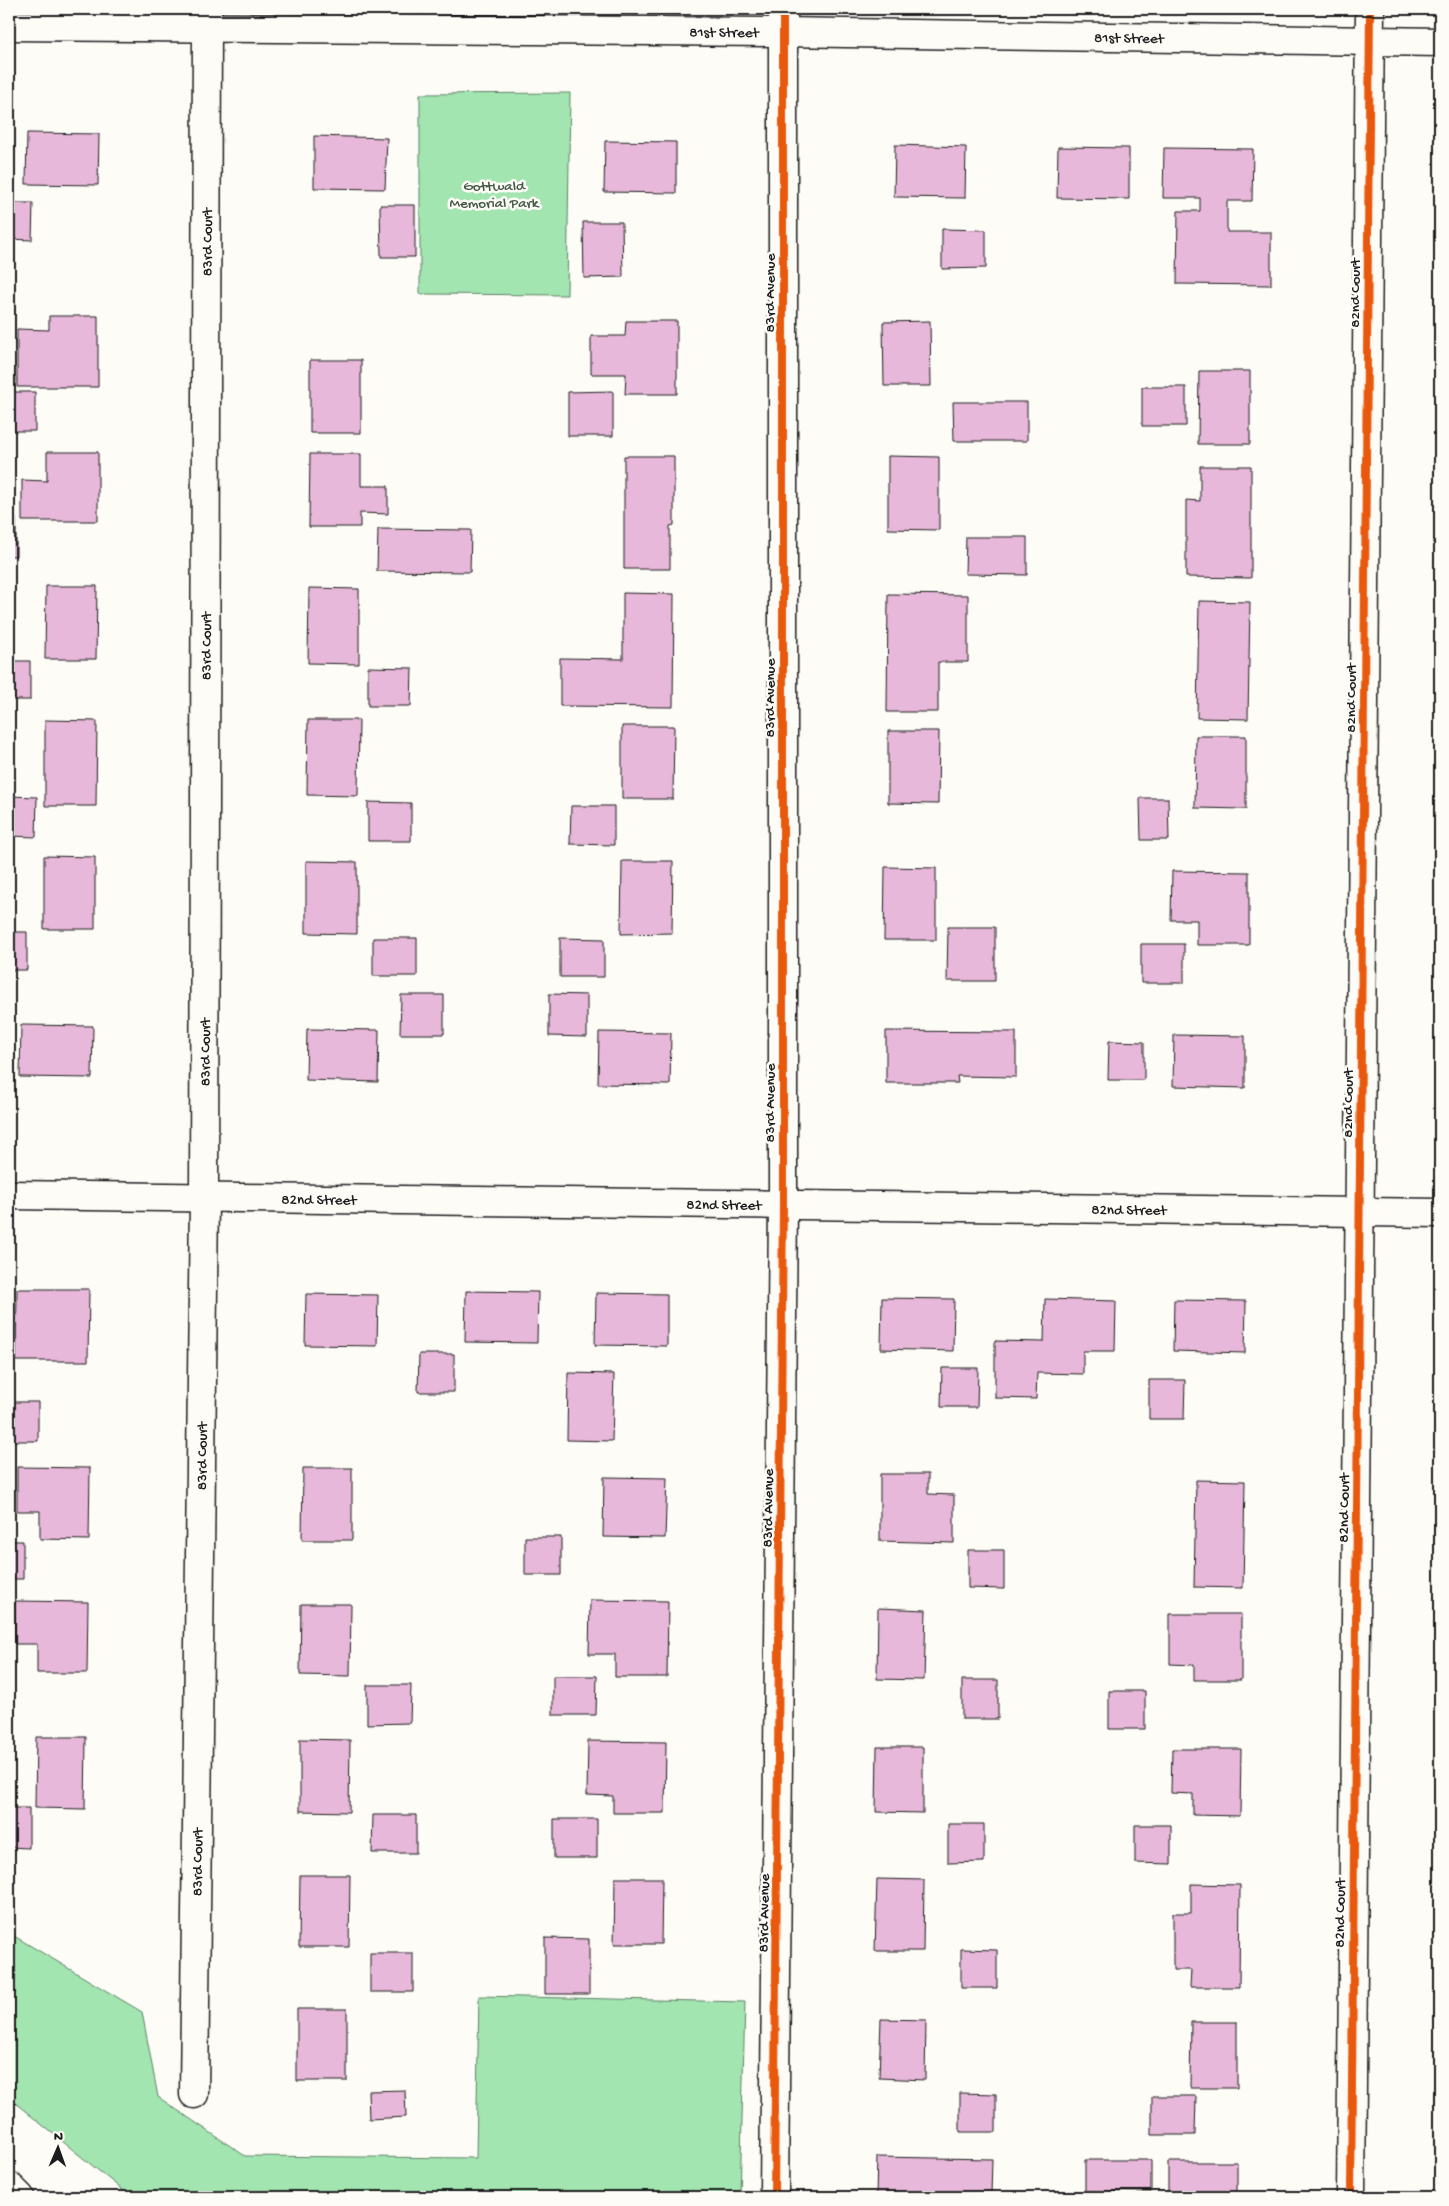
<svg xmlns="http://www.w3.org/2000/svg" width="1449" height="2206" viewBox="0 0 1449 2206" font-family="'Gochi Hand',sans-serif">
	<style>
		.green { fill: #a2e5b0; stroke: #5f8066 }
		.building { fill: #e7b8d9; stroke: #1c1c1c }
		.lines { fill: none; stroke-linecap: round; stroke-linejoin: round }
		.minor-casing { stroke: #1c1c1c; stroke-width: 31 }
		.minor { stroke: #fdfcf7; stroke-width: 28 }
		.cycleway-casing { stroke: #fdfcf7; stroke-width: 11 }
		.cycleway { stroke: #e8590c; stroke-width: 8 }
		.labels { text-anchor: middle; stroke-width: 5; stroke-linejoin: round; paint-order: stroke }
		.street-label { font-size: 15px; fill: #1c1c1c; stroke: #fdfcf7 }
		.park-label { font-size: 15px; fill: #445848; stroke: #fdfcf7 }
	</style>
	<rect width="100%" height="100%" fill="#fdfcf7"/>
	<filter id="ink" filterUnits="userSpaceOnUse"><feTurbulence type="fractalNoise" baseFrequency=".02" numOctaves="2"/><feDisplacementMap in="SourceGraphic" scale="10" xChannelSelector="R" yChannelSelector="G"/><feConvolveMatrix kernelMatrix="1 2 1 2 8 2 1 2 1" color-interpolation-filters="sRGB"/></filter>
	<g filter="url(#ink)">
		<path class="green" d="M570,93L567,295L420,294V94Z
			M9,1933L142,2012L158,2097L245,2156L476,2158L479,1996L745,2002L740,2197H131L9,2098Z"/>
		<path class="building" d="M27,133L99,134L98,185L26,184Z
			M314,136L387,138L385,189L314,188Z
			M605,141L676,142V193L604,192Z
			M895,145L966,147L965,198L894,197Z
			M1058,147L1129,148V199L1057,198Z
			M1164,148L1253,149L1252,201H1227V232H1271V285L1177,284L1178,211H1200V198H1163Z
			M9,203H33L32,240L9,239Z
			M380,205H415V257H381Z
			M583,222H622L623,277L584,278Z
			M942,229L986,230V268L942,269Z
			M49,316H98V387H17V329L49,330Z
			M626,321H677V394H625L626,374H591V336H625Z
			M930,321L931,386H884L883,322Z
			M310,360H361V433H310Z
			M1199,371H1250V444H1198Z
			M1142,387H1186V426H1142Z
			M613,391V436H568V392Z
			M9,392H35V431H9Z
			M953,402H1027V441H954Z
			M47,452H98V521H22V480L47,481Z
			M310,454H361V486H388V514L360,513V527H309Z
			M624,456H674V525L670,526V569H624Z
			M888,456L939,457V530L888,529Z
			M1200,466H1251V578L1186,577V500L1200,501Z
			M9,518H16V556H9Z
			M378,529L471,530L470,572L377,571Z
			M966,537H1027V575L965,574Z
			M46,586H97L96,659H45Z
			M309,588L359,589V664L308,663Z
			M623,593L674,594L673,707L560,706V658L623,659Z
			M888,594L968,595V662H938V712H887Z
			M1199,601L1250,602L1248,719L1197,718Z
			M9,661H30V700H9Z
			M368,667L412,668L411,706H368Z
			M45,720L97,721L96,806H45Z
			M308,720H359L358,796L307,795Z
			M622,726H674L673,799H622Z
			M888,731H939L938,804L888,803Z
			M1196,736H1246V809L1195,808Z
			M9,796L37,797L36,837L9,836Z
			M1140,798H1168L1169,840H1141Z
			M368,802L411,803V841H368Z
			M571,806H614V845L570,844Z
			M44,856L95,857V929H44Z
			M306,861L357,862V934L306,933Z
			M622,861H673L672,933L621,934Z
			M885,867L936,868V940H884Z
			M1172,871L1249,872V945H1197V920H1171Z
			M948,927H995V981H947Z
			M9,932H27V970H9Z
			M373,938H417V976H373Z
			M560,938L604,939V977H560Z
			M1141,944H1184V983H1141Z
			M549,994L587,995V1037L549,1036Z
			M401,995H444V1034H400Z
			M21,1025L93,1026L92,1078L20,1077Z
			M307,1029L379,1030L378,1082L306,1080Z
			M886,1031L1016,1032V1077L957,1076L958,1083H886Z
			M599,1032L671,1033L670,1085L598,1084Z
			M1174,1035L1245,1036V1088L1173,1086Z
			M1109,1041L1144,1042V1080H1108Z
			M17,1289H89L88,1361H16Z
			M466,1291L538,1292L537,1343L465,1342Z
			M596,1293L667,1294V1346L595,1345Z
			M306,1294L378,1295L377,1346L305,1345Z
			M882,1298L954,1299L953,1351L881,1349Z
			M1045,1299L1116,1301L1115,1351H1083V1374L1037,1373L1036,1399L995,1398V1341L1044,1342Z
			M1174,1300L1246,1301L1245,1353L1173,1351Z
			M419,1354H454V1392H418Z
			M942,1368H978L977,1407H941Z
			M568,1373L614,1374L612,1441L567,1440Z
			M1149,1380H1185L1184,1419H1149Z
			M9,1402H38V1441H9Z
			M17,1467L90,1468L89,1540L40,1539V1511H17Z
			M303,1468H352V1540H302Z
			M880,1474H928V1494L954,1495V1543L880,1541Z
			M604,1477L667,1478L665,1538L603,1537Z
			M1196,1480L1245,1481L1243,1588L1194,1587Z
			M525,1537H561V1575H525Z
			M9,1541H23V1579H9Z
			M968,1550H1004V1589L968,1588Z
			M590,1600L668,1601L667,1677H615V1654H589Z
			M15,1601L88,1602L87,1673H37V1644H15Z
			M301,1604H351L350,1676L300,1675Z
			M878,1608L926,1610L924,1680L877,1679Z
			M1170,1614H1241V1680H1194V1665L1170,1664Z
			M553,1676H597L596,1715H553Z
			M962,1680H998V1719H962Z
			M367,1685H411L410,1723L367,1724Z
			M1109,1691H1145V1729H1109Z
			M36,1737H86L85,1809L35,1808Z
			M300,1739L350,1740L349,1812L300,1811Z
			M588,1741L666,1742L665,1813H613V1796L587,1795Z
			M877,1747H923V1813L876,1812Z
			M1172,1749H1241L1240,1816L1193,1815V1794L1171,1793Z
			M9,1808H29V1848L9,1847Z
			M373,1815H416V1853H372Z
			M554,1819H597V1858H554Z
			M948,1824H984V1862L948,1863Z
			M1135,1825H1171V1864L1135,1863Z
			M300,1875H350L349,1947H299Z
			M615,1878H662L661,1944H614Z
			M877,1879L924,1880L923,1951H875Z
			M1191,1884L1240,1885L1239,1987H1190L1191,1970H1173V1913H1191Z
			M545,1938L589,1939V1994H545Z
			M961,1949L997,1950V1988H961Z
			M370,1953H413V1992H370Z
			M297,2009H347V2081H297Z
			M881,2019L926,2020L925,2080L879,2078Z
			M1191,2022H1237V2088H1190Z
			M405,2090L406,2117L369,2119L368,2091Z
			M960,2093L996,2094V2132H960Z
			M1152,2096H1196L1195,2135H1152Z
			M877,2157L992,2159L991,2195L946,2194V2197H876Z
			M1085,2160H1151V2192L1085,2191Z
			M1168,2162H1237V2197H1168Z"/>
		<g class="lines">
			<g class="minor-casing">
				<g id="minor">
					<path id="s1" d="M9,26L782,32L1440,42"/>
					<path id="s2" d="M9,1195L1440,1213"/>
					<path id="s3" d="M194,2094L204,1198L207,9"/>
					<path d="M9,2186L20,2197"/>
					<path d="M774,2197L783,1205V9"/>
					<path d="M1351,2197L1370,9"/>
				</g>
			</g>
			<use href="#minor" class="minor"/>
			<g class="cycleway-casing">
				<path id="cycleway" d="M774,2197L783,1205V9
					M1351,2197L1370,9"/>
			</g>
			<use href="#cycleway" class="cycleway"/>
		</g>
	</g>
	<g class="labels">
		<g class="street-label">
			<text dy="5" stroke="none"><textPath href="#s1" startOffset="715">81st Street</textPath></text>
			<text dy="5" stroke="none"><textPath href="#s1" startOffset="1120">81st Street</textPath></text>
			<text dy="5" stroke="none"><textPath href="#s3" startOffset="1852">83rd Court</textPath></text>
			<text transform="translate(769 293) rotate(-90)" y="5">83rd Avenue</text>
			<text transform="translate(1354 293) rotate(-90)" y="5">82nd Court</text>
			<text dy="5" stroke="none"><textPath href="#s3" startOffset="1448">83rd Court</textPath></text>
			<text transform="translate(769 698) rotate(-90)" y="5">83rd Avenue</text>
			<text transform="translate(1350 698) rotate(-90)" y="5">82nd Court</text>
			<text dy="5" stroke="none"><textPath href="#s3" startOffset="1042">83rd Court</textPath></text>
			<text transform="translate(769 1103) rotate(-90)" y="5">83rd Avenue</text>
			<text transform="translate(1347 1103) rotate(-90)" y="5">82nd Court</text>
			<text dy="5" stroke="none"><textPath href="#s2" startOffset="310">82nd Street</textPath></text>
			<text dy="5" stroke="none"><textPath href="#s2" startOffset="715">82nd Street</textPath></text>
			<text dy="5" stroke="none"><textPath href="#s2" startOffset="1120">82nd Street</textPath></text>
			<text dy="5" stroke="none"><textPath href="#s3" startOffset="638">83rd Court</textPath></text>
			<text transform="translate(767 1508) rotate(-89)" y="5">83rd Avenue</text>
			<text transform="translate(1343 1508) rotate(-89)" y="5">82nd Court</text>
			<text dy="5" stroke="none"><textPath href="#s3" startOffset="232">83rd Court</textPath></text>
			<text transform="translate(763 1913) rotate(-89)" y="5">83rd Avenue</text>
			<text transform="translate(1339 1913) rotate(-89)" y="5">82nd Court</text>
		</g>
		<g class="park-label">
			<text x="494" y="190">Gottwald<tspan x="494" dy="17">Memorial Park</tspan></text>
		</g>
	</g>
	<rect width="1449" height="2206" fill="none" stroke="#fdfcf7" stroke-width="30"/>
	<rect x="15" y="15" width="1419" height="2176" fill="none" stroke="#1c1c1c" stroke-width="2" filter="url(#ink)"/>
	<g transform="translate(58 2148) rotate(2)" stroke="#fdfcf7" stroke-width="4" paint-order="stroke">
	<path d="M0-4L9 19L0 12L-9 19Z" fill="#1c1c1c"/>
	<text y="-8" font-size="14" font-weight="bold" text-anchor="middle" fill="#1c1c1c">N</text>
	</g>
</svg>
